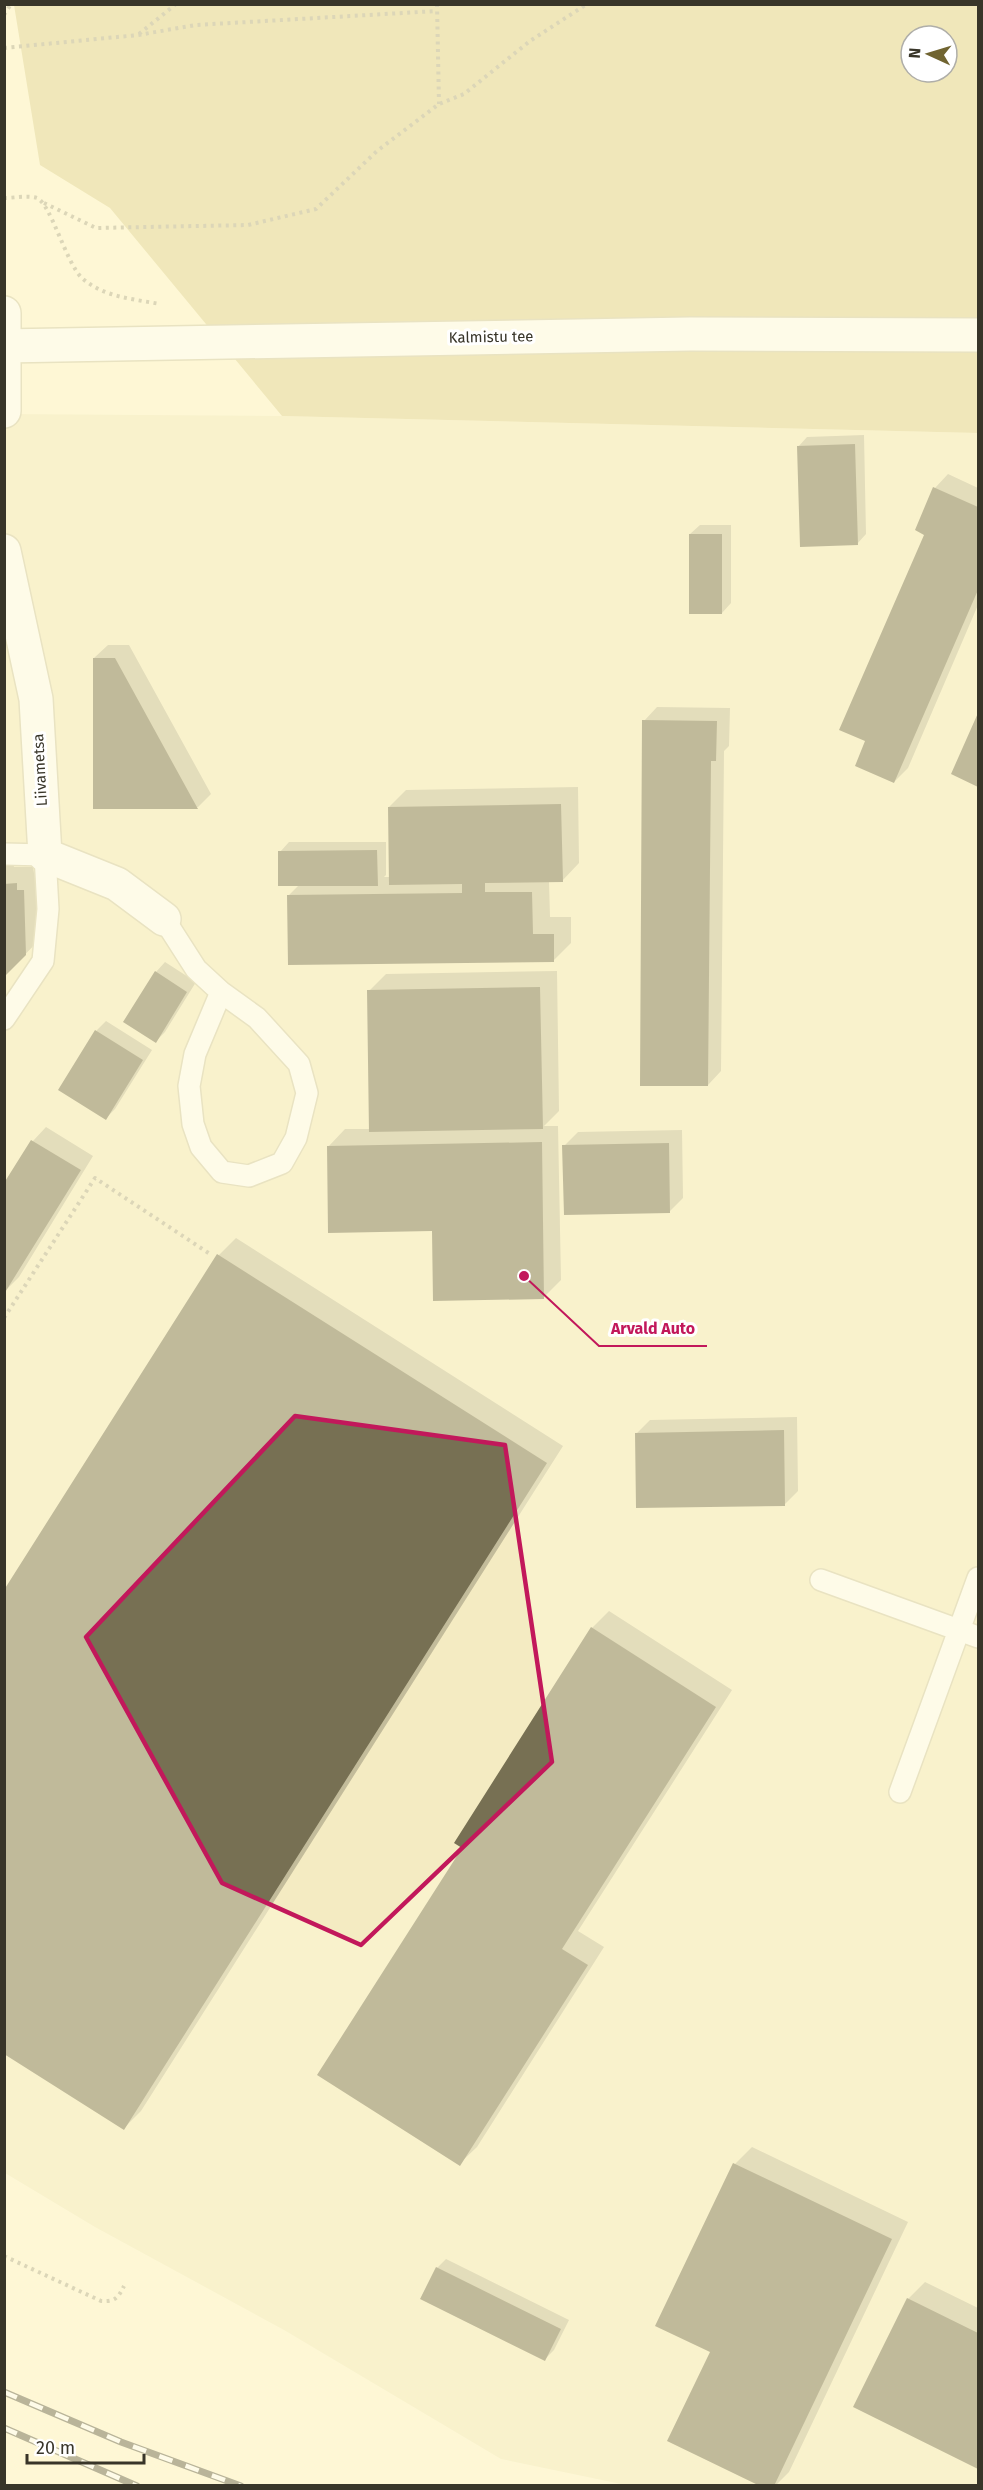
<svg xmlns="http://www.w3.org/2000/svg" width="983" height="2490" viewBox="0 0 983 2490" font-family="'Fira Sans',sans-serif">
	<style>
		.built { fill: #f4ebc2 }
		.green { fill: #e0d39a; fill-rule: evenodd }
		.shadow { fill: #0003 }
		.building { fill: #777053 }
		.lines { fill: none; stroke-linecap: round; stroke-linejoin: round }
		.lane-casing { stroke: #d1caaa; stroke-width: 24 }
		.street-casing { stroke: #d1caaa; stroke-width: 36 }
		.path { stroke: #b3ad94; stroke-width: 4; stroke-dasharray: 3 4.5; stroke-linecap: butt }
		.lane { stroke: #fff; stroke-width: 21 }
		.street { stroke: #fff; stroke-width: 33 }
		.rail-casing { stroke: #666251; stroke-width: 7 }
		.rail { stroke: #fff; stroke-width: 4.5; stroke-dasharray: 14; stroke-linecap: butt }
		.marked { fill: none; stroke: #c2185b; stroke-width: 4.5; stroke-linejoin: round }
		.labels { text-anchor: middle; stroke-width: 6; stroke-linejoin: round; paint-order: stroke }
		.street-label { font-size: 15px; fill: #383529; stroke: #fff }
		.leader { fill: none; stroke: #c2185b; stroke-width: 2 }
		.callout-dot { fill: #c2185b; stroke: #fff; stroke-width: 2 }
		.callout-label { font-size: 16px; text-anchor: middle; font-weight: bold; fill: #c2185b; stroke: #fff; stroke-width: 6; stroke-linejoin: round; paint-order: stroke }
	</style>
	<rect width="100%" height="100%" fill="#fef7d6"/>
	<path class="built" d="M5,414L282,416L978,433V2485H626L501,2459L284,2330L95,2227L5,2173Z"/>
	<path class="green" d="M14,5H978V433L282,416L110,208L40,165ZM911,36H947V72H911Z"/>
	<path class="shadow" d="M864,435L866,534L857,544L798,447L807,437Z
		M948,474L978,488V605L908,768L894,782L926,534L935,488Z
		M700,525H731V603L722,613L690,534Z
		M108,645H129L211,794L198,807H95L94,658Z
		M657,707L730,708L729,746L724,751L721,1071L708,1085L644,721Z
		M978,716V785L953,773Z
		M578,787L579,863L562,881H549L550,917H571V943L554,960L288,896L299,885L280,852L289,842H386V875L384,877H391L389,807L406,790Z
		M4,860H13L14,867H33L34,873H40L43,936L7,973L4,970Z
		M165,962L196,982L165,1032L156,1041L125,1021L156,972Z
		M557,971L559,1111L544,1126H558L561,1280L544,1297L434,1229L328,1147L345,1129H371L369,991L386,974Z
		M106,1021L152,1050L115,1109L106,1118L60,1090L97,1030Z
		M46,1127L93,1156L19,1277L6,1290L4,1186L33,1141Z
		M682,1130L683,1198L669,1212L564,1146L578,1132Z
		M236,1238L563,1446L141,2111L124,2128L4,1592L219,1255Z
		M797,1417L798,1491L785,1504L637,1433L650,1420Z
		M609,1611L732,1690L578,1931L604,1947L477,2147L459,2164L464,1848L592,1628Z
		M752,2147L908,2222L789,2472L775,2486H764L712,2351L735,2164Z
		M446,2259L569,2320L554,2350L545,2359L437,2268Z
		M925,2282L978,2308V2467L855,2407L908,2299Z"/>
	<path class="building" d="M855,444L858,545L800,547L797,446Z
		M933,487L978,507V590L894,783L855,766L865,741L839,730L924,535L915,530Z
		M689,534H722V614H689Z
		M93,658H115L198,809H93Z
		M978,713V787L951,774Z
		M642,720L717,721L716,761H711L708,1086H640Z
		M561,804L563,882L485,883V892H532L533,934H554V962L288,965L287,895L462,893V884L389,885L388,807Z
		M377,850L378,886H278V851Z
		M17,883V890H24L26,955L6,975L4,973V884Z
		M155,971L187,992L156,1043L123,1022Z
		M540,987L543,1129L369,1132L367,990Z
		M95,1030L143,1060L106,1120L58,1090Z
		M31,1140L81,1170L4,1294V1183Z
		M542,1142L544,1299L433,1301L432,1231L328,1233L327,1146Z
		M669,1143L670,1213L564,1215L562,1145Z
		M217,1254L547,1463L124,2130L4,2054V1590Z
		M784,1430L785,1506L636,1508L635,1433Z
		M591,1627L716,1707L562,1949L588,1965L460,2166L317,2075L462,1848L454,1843Z
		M733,2163L892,2239L774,2486H760L667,2441L710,2352L655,2326Z
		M436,2267L561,2329L545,2361L420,2299Z
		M907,2298L978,2333V2469L853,2407Z"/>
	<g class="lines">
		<g class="lane-casing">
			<path id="lane" d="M4,854L45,855L48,909L43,961L4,1019
				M164,919L196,969L221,992L257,1018L299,1064L307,1093L296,1138L282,1163L249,1176L222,1172L201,1147L193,1124L189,1086L195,1054L221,992
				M821,1580L978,1637
				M900,1792L978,1578"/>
		</g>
		<g class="street-casing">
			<path id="street" d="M4,313V411
				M4,346L690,334L978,335
				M4,551L36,699L45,855L117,884L164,919"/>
		</g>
		<path class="path" d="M437,4L439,104
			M4,15L11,4
			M139,34L176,4
			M4,48L138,35L196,25L437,11
			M4,198C14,198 28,195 37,198C51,204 66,263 82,278C103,297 133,299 160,304
			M44,203L96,228L248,225L316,209L377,151L439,104L464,94L530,41L587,4
			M4,1318L95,1178L210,1254
			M4,2256L101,2301C115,2302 118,2298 124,2286"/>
		<use href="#lane" class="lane"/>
		<use href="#street" class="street"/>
		<g class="rail-casing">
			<path id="rail" d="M4,2392L121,2442L241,2486
				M4,2428L137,2486"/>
		</g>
		<use href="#rail" class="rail"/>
	</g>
	<path d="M0 0H983V2490H0ZM295,1416L505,1445L552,1762L361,1945L222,1883L86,1637Z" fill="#fef7d6" fill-opacity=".55" fill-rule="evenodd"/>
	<path class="marked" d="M295,1416L505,1445L552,1762L361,1945L222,1883L86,1637Z"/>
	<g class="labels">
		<g class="street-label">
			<text transform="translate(491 337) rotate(-1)" y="5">Kalmistu tee</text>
			<text transform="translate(40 770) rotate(-93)" y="5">Liivametsa</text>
		</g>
	</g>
	<path class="leader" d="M524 1276L599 1346H707"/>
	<circle class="callout-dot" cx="524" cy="1276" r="6"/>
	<g class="callout-label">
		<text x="653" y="1334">Arvald Auto</text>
	</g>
	<rect width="983" height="2490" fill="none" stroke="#383529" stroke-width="12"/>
	<g transform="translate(929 54) rotate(274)"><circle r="28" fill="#ffffff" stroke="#afaea9" stroke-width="1.5"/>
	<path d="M0-4.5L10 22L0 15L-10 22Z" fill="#706431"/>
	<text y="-9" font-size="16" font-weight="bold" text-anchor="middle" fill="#383529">N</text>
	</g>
	<path d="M27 2454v9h117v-9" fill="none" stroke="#383529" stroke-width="3"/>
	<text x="36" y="2454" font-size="18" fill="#383529" stroke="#ffffff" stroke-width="4.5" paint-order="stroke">20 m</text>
</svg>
